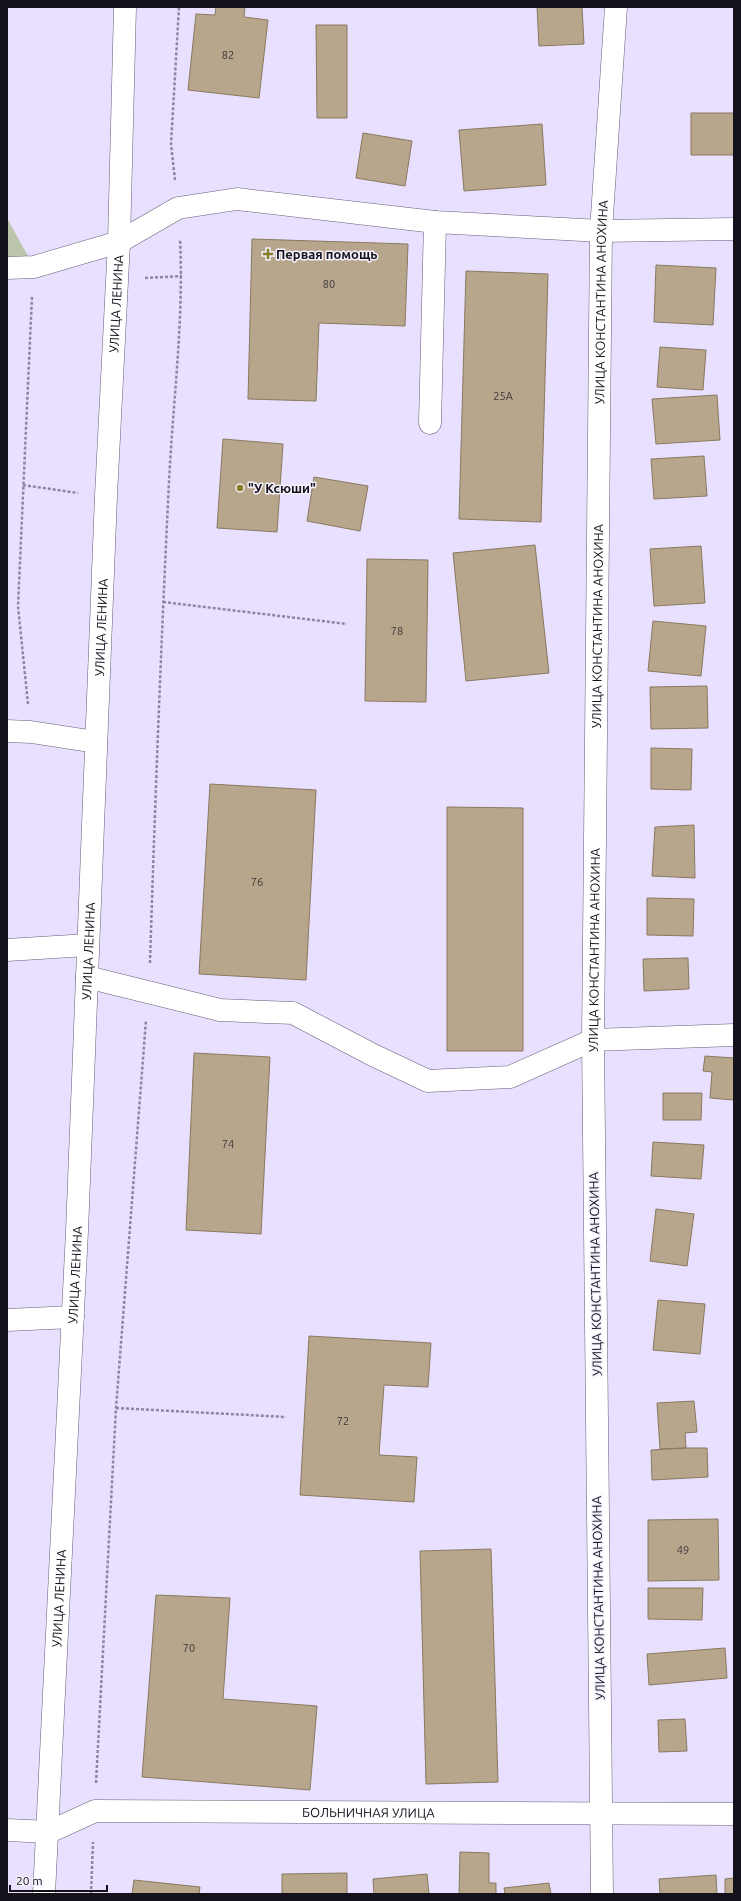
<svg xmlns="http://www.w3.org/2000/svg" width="741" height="1901" viewBox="0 0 741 1901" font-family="Ubuntu,sans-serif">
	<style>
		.green { fill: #bbc5ac }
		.building { fill: #b7a68c; stroke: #897960 }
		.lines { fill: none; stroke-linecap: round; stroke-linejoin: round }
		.minor-casing { stroke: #655e77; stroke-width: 23 }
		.major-casing { stroke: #655e77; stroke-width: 23 }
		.path { stroke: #8d879d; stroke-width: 2.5; stroke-dasharray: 3 2; stroke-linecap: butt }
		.minor { stroke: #fff; stroke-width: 22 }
		.major { stroke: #fff; stroke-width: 22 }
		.poi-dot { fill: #867e25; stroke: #f4f1fd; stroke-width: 1.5 }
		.labels { text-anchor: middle; stroke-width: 3; stroke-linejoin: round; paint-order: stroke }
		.number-label { font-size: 11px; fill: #3d3637 }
		.poi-label { font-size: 13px; font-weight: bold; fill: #14111b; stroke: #f4f1fd; text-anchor: start }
		.street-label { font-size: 13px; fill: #14111b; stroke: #f4f1fd }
	</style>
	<rect width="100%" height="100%" fill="#e8e0fe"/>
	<path class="green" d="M7,218L34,267L7,268Z"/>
	<path class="building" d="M216,7H245L244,17L268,20L259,98L188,90L196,14L215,15Z
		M537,7H582L584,44L539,46Z
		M316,25H347V118H317Z
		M691,113H734V155H691Z
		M542,124L546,185L464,191L459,130Z
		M363,133L412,141L405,186L356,178Z
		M252,239L408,244L405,326L319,323L316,401L248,399Z
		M656,265L716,268L713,325L654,322Z
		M466,271L548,274L541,522L459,519Z
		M660,347L706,350L703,390L657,387Z
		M717,395L720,440L656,444L652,399Z
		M223,439L283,444L277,532L217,528Z
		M704,456L707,496L654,499L651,459Z
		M314,477L368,486L360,531L307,521Z
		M535,545L549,673L466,681L453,553Z
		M701,546L705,603L654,606L650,549Z
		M367,559L428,560L426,702L365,701Z
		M653,621L706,626L701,676L648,671Z
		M707,686L708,728L651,729L650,687Z
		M651,748L692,749L691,790L651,789Z
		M210,784L316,790L306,980L199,974Z
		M447,807L523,808V1051H447Z
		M694,825L695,878L652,876L655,827Z
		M647,898L694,899L693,936L647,935Z
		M688,958L689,989L644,991L643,959Z
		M194,1053L270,1057L261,1234L186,1230Z
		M705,1056L734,1058V1100L710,1098L712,1072L703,1071Z
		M663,1093H702L701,1120H663Z
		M653,1142L704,1145L701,1179L651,1176Z
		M656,1209L694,1214L687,1266L650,1261Z
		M658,1300L705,1304L700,1354L653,1350Z
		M309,1336L431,1343L428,1387L384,1385L379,1455L417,1457L414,1502L300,1495Z
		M694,1401L697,1432L685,1433L686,1448L660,1449L657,1403Z
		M686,1448H707L708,1477L652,1480L651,1450Z
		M718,1519L719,1580L648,1581V1520Z
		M491,1549L498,1782L426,1784L420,1551Z
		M648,1588H703L702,1620L648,1619Z
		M156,1595L230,1598L223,1699L317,1706L310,1790L142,1777Z
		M725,1648L727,1678L649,1685L647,1654Z
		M685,1719L687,1751L659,1752L658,1720Z
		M460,1852L489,1853V1883H496V1894H459Z
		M347,1873V1894H282V1874Z
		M427,1874L429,1894H374L373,1879Z
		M716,1875L717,1894H660L659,1879Z
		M734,1878V1894H725V1879Z
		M134,1880L200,1887L199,1894H132Z
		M549,1883L551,1894H505L504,1888Z"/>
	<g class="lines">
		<g class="minor-casing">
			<g id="minor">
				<path d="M7,268L34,267L119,242L178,208L237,199L435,222L601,231L734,229"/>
				<path d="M430,423L435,222"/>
				<path d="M7,731L31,732L96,742"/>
				<path d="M7,950L88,945"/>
				<path d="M87,977L220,1010L293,1013L373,1055L428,1081L510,1077L593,1040L734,1035"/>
				<path d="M7,1320L73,1317"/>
				<path id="s1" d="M7,1830L49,1832L95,1811L734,1814"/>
				<path id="s2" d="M602,1894L593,1040L601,231L616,7"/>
			</g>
		</g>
		<g class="major-casing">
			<g id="major">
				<path id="s3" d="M44,1894L77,1231L106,496L119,242L125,7"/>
			</g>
		</g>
		<path class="path" d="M175,180L171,144L179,7
			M145,278L182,276
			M23,485L78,493
			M163,602L347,624
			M28,704L18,606L32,296
			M150,963C155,803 161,643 169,482C173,401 184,320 180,239
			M116,1408L286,1417
			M96,1783L116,1408L146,1020
			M91,1894L93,1842"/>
		<use href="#minor" class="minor"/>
		<use href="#major" class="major"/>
	</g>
	<g class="poi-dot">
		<path d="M266 248h4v4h4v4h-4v4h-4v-4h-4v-4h4z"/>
		<circle cx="240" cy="488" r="4"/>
	</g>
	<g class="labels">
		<g class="number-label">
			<text x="228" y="59">82</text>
			<text x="329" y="288">80</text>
			<text x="503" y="400">25А</text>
			<text x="397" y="635">78</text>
			<text x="257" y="886">76</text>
			<text x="228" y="1148">74</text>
			<text x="343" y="1425">72</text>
			<text x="683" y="1554">49</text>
			<text x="189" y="1652">70</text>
		</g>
		<g class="poi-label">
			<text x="276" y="259">Первая помощь</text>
			<text x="248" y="493">"У Ксюши"</text>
		</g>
		<g class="street-label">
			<text dy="5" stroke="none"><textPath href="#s2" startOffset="1592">УЛИЦА КОНСТАНТИНА АНОХИНА</textPath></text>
			<text dy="5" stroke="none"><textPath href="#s3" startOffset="1592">УЛИЦА ЛЕНИНА</textPath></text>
			<text dy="5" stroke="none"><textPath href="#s2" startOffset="1268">УЛИЦА КОНСТАНТИНА АНОХИНА</textPath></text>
			<text dy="5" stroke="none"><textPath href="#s3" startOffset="1268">УЛИЦА ЛЕНИНА</textPath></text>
			<text dy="5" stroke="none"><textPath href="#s2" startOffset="944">УЛИЦА КОНСТАНТИНА АНОХИНА</textPath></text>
			<text dy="5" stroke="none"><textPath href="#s3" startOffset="944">УЛИЦА ЛЕНИНА</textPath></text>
			<text dy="5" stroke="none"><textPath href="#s3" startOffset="620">УЛИЦА ЛЕНИНА</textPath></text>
			<text transform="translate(595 1274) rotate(-91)" y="5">УЛИЦА КОНСТАНТИНА АНОХИНА</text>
			<text dy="5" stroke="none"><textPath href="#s3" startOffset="296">УЛИЦА ЛЕНИНА</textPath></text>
			<text transform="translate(598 1598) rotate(-91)" y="5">УЛИЦА КОНСТАНТИНА АНОХИНА</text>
			<text dy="5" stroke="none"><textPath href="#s1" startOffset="366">БОЛЬНИЧНАЯ УЛИЦА</textPath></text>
		</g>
	</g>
	<rect width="741" height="1901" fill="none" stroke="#14111b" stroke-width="16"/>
	<path d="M10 1885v6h97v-6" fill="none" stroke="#14111b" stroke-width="2"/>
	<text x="16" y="1885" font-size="12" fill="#14111b" stroke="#f4f1fd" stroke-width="3" paint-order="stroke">20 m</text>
</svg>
